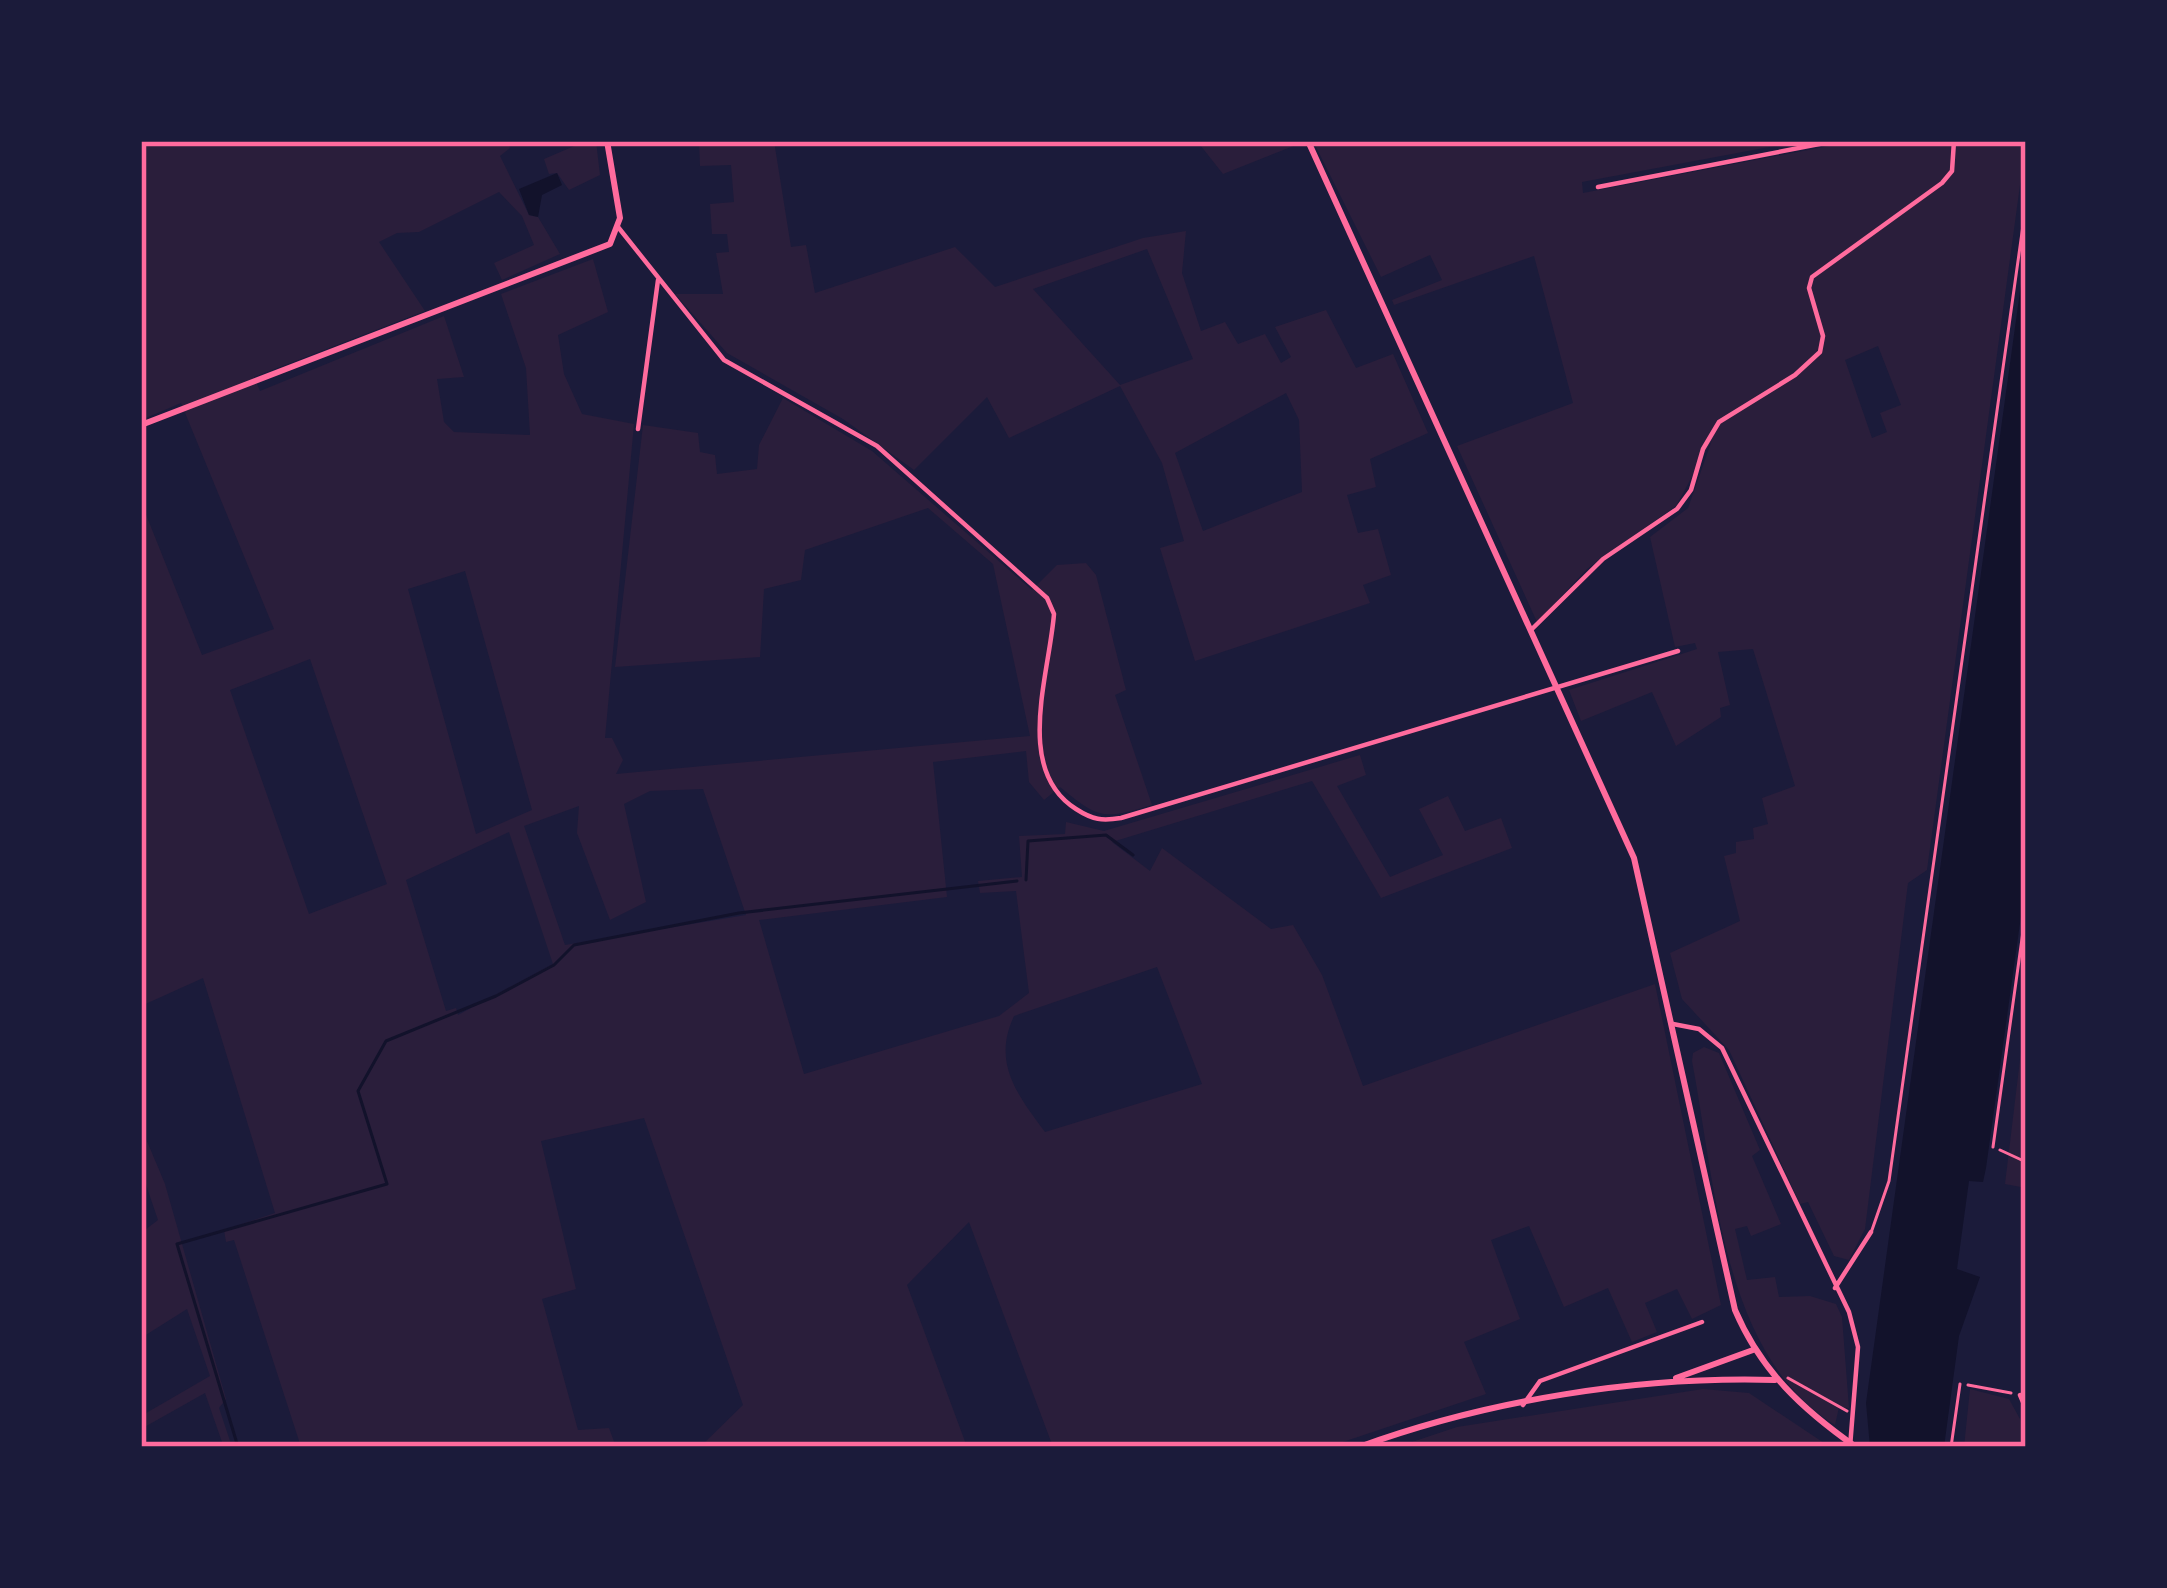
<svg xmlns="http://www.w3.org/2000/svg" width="2167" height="1588" viewBox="0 0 2167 1588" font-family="Roboto,sans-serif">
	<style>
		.green { fill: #2a1e3b; fill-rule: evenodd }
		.water { fill: #12122b }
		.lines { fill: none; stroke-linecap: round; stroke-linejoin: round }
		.stream { stroke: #12122b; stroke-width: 3 }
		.path { stroke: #ff6b9d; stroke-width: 3 }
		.service { stroke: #ff6b9d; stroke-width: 3 }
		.minor { stroke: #ff6b9d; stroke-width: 4.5 }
		.tertiary { stroke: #ff6b9d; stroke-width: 6 }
		.neatline { fill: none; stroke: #ff6b9d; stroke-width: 4.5 }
	</style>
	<rect width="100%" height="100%" fill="#1b1b3a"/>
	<path class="green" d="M141,141H508L510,148L500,156L529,215L538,217L560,254L502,280L494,263L534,245L522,216L499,192L419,232L397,233L379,242L425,311L254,377L260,391L444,316L464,377L437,379L444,422L454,432L530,435L526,368L501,294L593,259L608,312L558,335L564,374L582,414L634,424L605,738H612L623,760L616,774L1030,736L993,564L928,508L805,550L801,580L764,589L760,657L615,667L643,425L698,433L700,452L715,455L717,474L757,469L759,445L783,398L872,451L1032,590L1057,565L1086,563L1096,575L1126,690L1115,695L1152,805C1103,820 1099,819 1060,787L1044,800L1029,782L1026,751L933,762L947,897L759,920L804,1074L999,1016L1029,993L1016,891L980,893L978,881L1022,877L1019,836L1065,834L1066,822L1104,831L1360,755L1366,775L1337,786L1390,877L1443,855L1419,809L1448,796L1465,831L1501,818L1512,848L1381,898L1312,781L1112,842L1150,871L1162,848L1271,929L1293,925L1322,975L1363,1086L1655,984L1721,1305L1692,1319L1677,1289L1645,1303L1657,1332L1632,1342L1608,1288L1564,1307L1529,1226L1491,1240L1520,1319L1464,1342L1486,1394L1328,1447H1053L969,1222L907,1285L967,1447H700L743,1405L644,1118L541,1141L576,1289L542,1299L578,1430L609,1428L616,1447H301L234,1240L226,1242L224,1230L275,1213L203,978L141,1006V502L202,655L274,629L181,403L141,420ZM465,571L532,810L476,834L408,589ZM310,659L387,884L309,914L230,690ZM703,789L746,915L565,945L524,826L579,806L577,833L610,920L646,902L624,804L650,791ZM509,832L553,964L458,1015L456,1008L446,1011L406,880ZM1157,967L1202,1084L1045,1132C1017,1094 992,1063 1014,1016Z
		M586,141H596L600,175L569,190L557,173L549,174L544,159Z
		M699,141H774L791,247L806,245L815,293L955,247L995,287L1143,238L1186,231L1182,273L1201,331L1225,322L1238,344L1265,334L1281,363L1291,357L1275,327L1326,310L1356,368L1393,354L1428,433L1370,459L1376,487L1347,495L1358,533L1378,529L1391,575L1363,585L1370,603L1195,661L1160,548L1184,541L1162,463L1120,386L1009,438L987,397L914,470L843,419L727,353L675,294H723L716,253L729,252L727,234H712L710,204L734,202L731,165L700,166ZM1147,249L1193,359L1120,385L1033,289ZM1286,393L1299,420L1302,492L1203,531L1175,453Z
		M1197,141H1300L1301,143L1223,174Z
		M1313,141H1802L1582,182L1583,193L1855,141H2026L1927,870L1908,883L1865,1229L1849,1260L1834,1256L1808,1202L1800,1204L1729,1050L1682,999L1670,953L1740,921L1724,856L1736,853V842L1754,839L1753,828L1768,824L1762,798L1795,786L1753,649L1718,652L1730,705L1720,708L1721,717L1676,746L1652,692L1581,721L1569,690L1697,649L1695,643L1675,647L1650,537L1688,508L1712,440L1676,506L1587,569L1537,622L1457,446L1573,403L1534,256L1394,305L1392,300L1442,280L1430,255L1381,277ZM1878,346L1901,405L1880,413L1887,432L1872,438L1845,360Z
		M2026,1010V1188L2005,1184Z
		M1704,1047L1719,1053L1760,1150L1752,1156L1781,1224L1751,1236L1747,1226L1735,1229L1747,1280L1775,1277L1779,1297L1810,1296L1836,1304L1842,1317L1849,1408L1839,1407L1835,1425C1722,1356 1715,1180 1692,1061L1693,1053Z
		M141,1127L165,1184L226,1399L219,1408L231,1444L223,1445L205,1393L141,1429V1416L210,1376L187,1309L141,1338V1233L158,1220L141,1170Z
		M1703,1389L1749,1393L1830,1447H1397L1457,1427Z
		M1970,1389L2009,1399L2026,1430V1447H1964Z"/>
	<path class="water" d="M557,173L562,185L542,195L538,217L529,215L519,189Z
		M2026,248V880L1986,1168L1983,1182L1969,1181L1957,1269L1980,1277L1959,1336L1944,1447H1870L1866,1403Z"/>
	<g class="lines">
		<path class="stream" d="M1026,880L1028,841L1106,835L1133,855
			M238,1447L177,1244L387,1184L358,1091L386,1041L496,996L554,965L574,945L739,913L1017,881"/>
		<path class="path" d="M2000,1150L2026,1162
			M1788,1378L1847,1411
			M1968,1385L2011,1393"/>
		<path class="service" d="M1993,1147L2026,910
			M1872,1230L1889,1181L2026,204
			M1951,1447L1960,1384"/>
		<path class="minor" d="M1598,187L1835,141
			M618,227L724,360L877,446L1047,598L1054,614C1049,676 1014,770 1076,809C1093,820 1102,821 1121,818L1678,651
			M638,429L658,280
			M1531,630L1603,559L1677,509L1691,490L1703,449L1719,422L1795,375L1820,352L1823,336L1809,288L1812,277L1942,183L1952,171L1954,141
			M1673,1024L1699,1029L1722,1048L1849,1312L1858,1347L1850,1447
			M1835,1288L1871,1232
			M2020,1395L2026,1409
			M1523,1405L1540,1381L1702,1322"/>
		<path class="tertiary" d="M1308,141L1634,858L1735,1310C1761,1371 1802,1409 1856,1447
			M141,425L610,244L620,218L607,141
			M1676,1378L1753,1350
			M1359,1447C1488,1400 1638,1376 1775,1380"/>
	</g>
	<rect width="2167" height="1588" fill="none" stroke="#1b1b3a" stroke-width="288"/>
	<rect x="144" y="144" width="1879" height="1300" class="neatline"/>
</svg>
